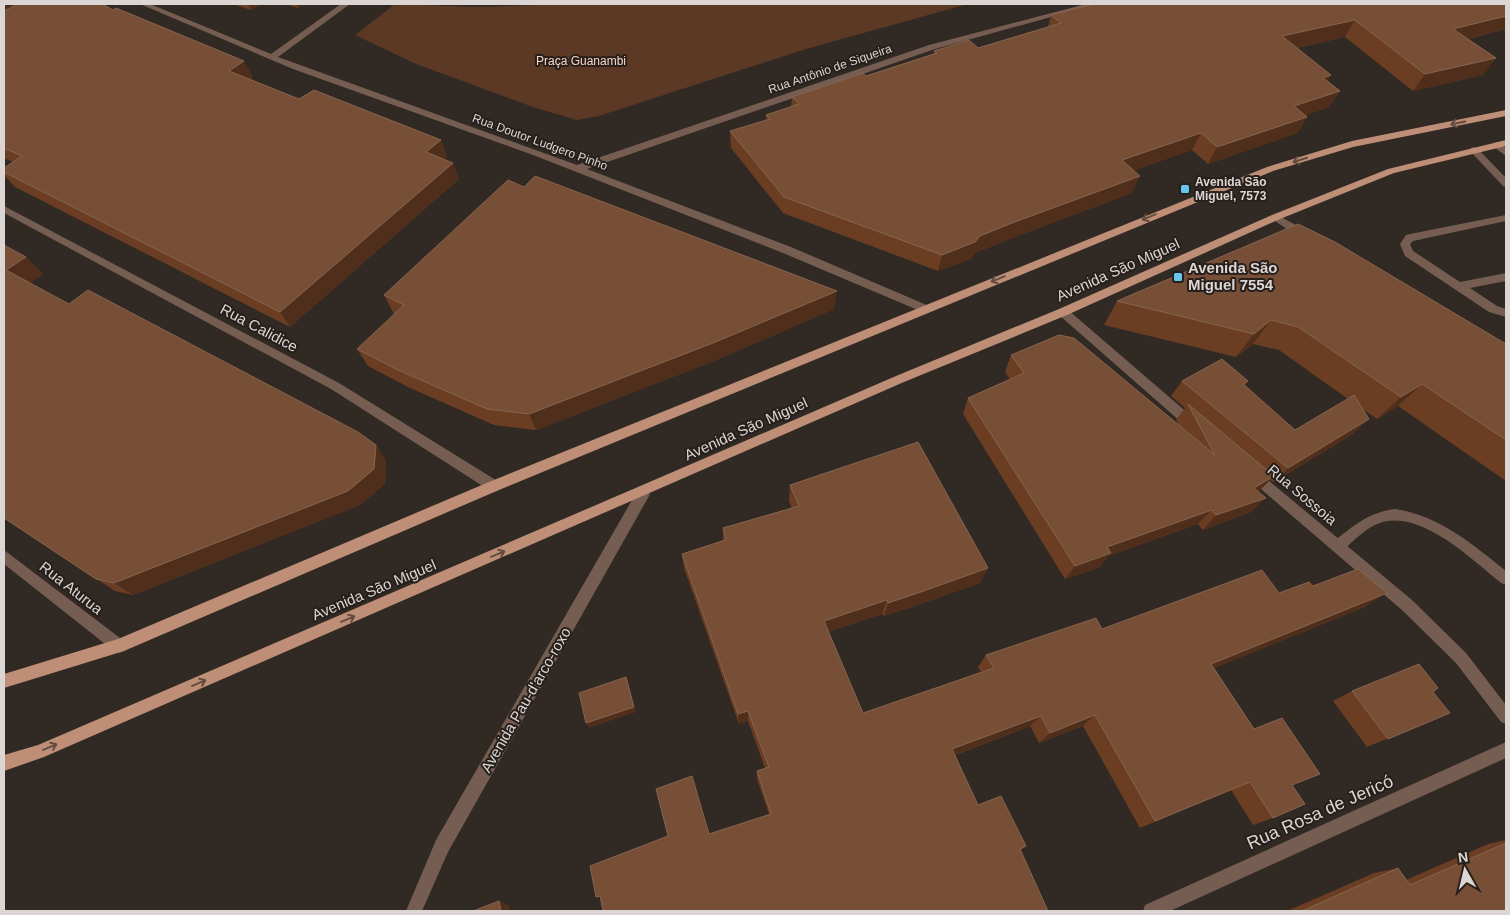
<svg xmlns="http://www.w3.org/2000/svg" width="1510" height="915" viewBox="0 0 1510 915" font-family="Arial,sans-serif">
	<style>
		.green { fill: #5b3925 }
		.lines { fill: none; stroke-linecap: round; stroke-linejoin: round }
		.service { fill: #755e51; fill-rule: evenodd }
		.minor { fill: #755e51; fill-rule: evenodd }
		.primary { fill: #be8f76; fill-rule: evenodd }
		.wall { fill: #6b3e23 }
		.shaded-wall { fill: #4f2f1c }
		.building { fill: #774f36; stroke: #87644f }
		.oneway { stroke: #634c3f }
		.poi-dot { fill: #66c4ef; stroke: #271f1b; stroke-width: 2 }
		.labels { text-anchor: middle; stroke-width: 4; stroke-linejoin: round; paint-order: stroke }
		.far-park-label { font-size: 12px; fill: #f6d5c4; stroke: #271f1b }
		.far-street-label { font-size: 12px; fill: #dbd6d3; stroke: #271f1b }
		.far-poi-label { font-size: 12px; font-weight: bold; fill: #dbd6d3; stroke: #271f1b; text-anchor: start }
		.poi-label { font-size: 15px; font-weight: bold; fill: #dbd6d3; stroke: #271f1b; text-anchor: start }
		.street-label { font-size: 15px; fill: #dbd6d3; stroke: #271f1b }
		.near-street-label { font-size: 18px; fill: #dbd6d3; stroke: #271f1b }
	</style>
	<rect width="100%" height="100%" fill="#312924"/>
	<path class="green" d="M395,4L477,7L565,4H968L806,49L599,116L577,120L533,107L416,64L355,35Z"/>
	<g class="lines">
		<path class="service" d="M1497,142L1506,148V156L1494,147V143Z
			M1474,147L1477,148L1506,178V187L1503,186L1471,152V148Z
			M1506,215V221L1413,241L1410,244L1413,251L1460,282L1506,273V281L1470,288L1497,306L1506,309V317L1489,312L1405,256L1400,244L1406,235L1410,234Z
			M1395,509C1440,516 1472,544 1506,571V585L1501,583C1472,560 1421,509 1380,523C1366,527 1354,541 1343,550L1338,552L1333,550L1331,546L1333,542C1355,525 1367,513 1395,509Z"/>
		<path class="minor" d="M140,4H150L271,54L341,4H350L278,57L577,165L929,45L1086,4H1098L935,49L587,169L791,247L929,306L931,309L925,313L783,253L533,155L293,69Z
			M4,206L339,383L499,482L500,486L499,490L494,491L489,490L331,389L4,213Z
			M1276,214L1310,233V239H1302L1272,219L1271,217Z
			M1063,308L1067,309L1197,421L1199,425L1197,429H1189L1059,315L1057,312Z
			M1252,469L1256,470L1412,600L1466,653L1506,705V724L1501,722L1456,663L1402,610L1248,478L1246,474L1248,470Z
			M644,486L649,488L650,492L649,496L448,852L422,911H406L436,840L639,488Z
			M4,550L124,641L126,646L124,651L119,653L114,651L4,564Z
			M1506,742V758L1170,911H1143L1145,905Z"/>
		<path class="primary" d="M1506,110V116L1353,147L1273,171L499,490L124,651L4,688V674L118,639L489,482L1267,167L1352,141Z
			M1506,140V146L1394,173L1280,219L1067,315L904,382L44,757L4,771V755L38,745L896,376L1059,309L1272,215L1388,169Z"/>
	</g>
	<path class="wall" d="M4,4L113,10L253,77L250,79L299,99L441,140L447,157L444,159L459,179L290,327L15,187L4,175V168L13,162L4,158Z
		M233,4H262L251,10Z
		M285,4H303L298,8Z
		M1506,4V29L1468,39L1496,58L1483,75L1413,91L1345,37L1297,48L1328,81L1340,91L1329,107L1306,115L1307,117L1297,133L1208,164L1192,150L1134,170L1132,193L1007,240L975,253L971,259L938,271L783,213L731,148L730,131L766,120V115L791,107L792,97L866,76L933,54L934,51L978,48L1048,27L1051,15Z
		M26,257L43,274L29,283L69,304L386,460L385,484L360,505L133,595L115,591L4,518Z
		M384,295L834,309L714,361L536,430L494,425L408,387L368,366L357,349L394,314Z
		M1117,301L1506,344V481L1398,406L1377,419L1363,409L1353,434L1274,482L1270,480L1258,492L1251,512L1203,530L1198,524L1108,556L1100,567L1065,579L963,414L968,398L1010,379L1005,372L1011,355L1179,425L1176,420L1185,408L1171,396L1182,381H1248L1245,385L1295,430L1348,399L1279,350L1253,344L1236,357L1104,325Z
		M790,485L988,568L980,583L912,607L884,616L882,614L828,632L863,713L981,672L978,667L986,655L1102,629L1313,586L1365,607L1214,668L1292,785L1273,818L1253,825L1231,790L1140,828L1083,726L1039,743L1030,726L955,755L978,805L1026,846L1020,850L709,834L769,814L757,779V771L765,768L748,721L739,724L684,568L682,554L723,540V528L792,508L789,501Z
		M1352,691L1450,713L1367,747L1333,701Z
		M1506,840V911H1287L1374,873L1398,868L1406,880L1488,844Z"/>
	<path class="shaded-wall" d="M4,4H43L4,27Z
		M248,4H262L251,10Z
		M296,4H303L298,8Z
		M1506,16V29L1441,45L1453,29Z
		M1355,20L1345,37L1273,53L1282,36Z
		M1496,58L1483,75L1413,91L1425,74Z
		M244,61L253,77L238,87L229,71Z
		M1331,75L1321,92L1323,78Z
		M1340,91L1329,107L1284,123L1294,106Z
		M1307,117L1297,133L1208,164L1217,147Z
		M1201,133L1192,150L1115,177L1122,160Z
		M441,140L447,157L433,168L426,152Z
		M453,163L459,179L290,327L280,312Z
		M1140,176L1132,193L1007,240L975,253L971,259L938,271L942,255L980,236L1012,223Z
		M26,257L43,274L23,287L6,270Z
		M837,291L834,309L714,361L536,430L529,414Z
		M1271,320L1253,344L1236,357L1254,334Z
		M1422,384L1398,406L1377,419L1401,397Z
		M1369,419L1353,434L1274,482L1288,468Z
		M376,445L386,460L385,484L360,505L133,595L114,583Z
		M1274,476L1259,491L1240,503L1254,488Z
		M1266,498L1251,512L1203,530L1216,515Z
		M1212,510L1198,524L1108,556L1100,567L1065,579L1075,566L1107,547Z
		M988,568L980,583L912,607L884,616L888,603Z
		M1387,593L1365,607L1195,676L1211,664Z
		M887,600L882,614L821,634L824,621Z
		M626,677L636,712L589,728L586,723Z
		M748,711V721L739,724L738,714Z
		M1095,715L1083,726L1039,743L1050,733Z
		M1041,716L1030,726L945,758L952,749Z
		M499,901L509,905L510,911H501Z"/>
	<path class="building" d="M18,4H102L113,10L116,8L244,61L229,71L299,99L314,90L441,140L426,152L453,163L280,312L4,172V168L22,156L4,148V11Z
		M1091,4H1506V16L1453,29L1496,58L1425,74L1355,20L1282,36L1331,75L1323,78L1340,91L1294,106L1307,117L1217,147L1201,133L1122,160L1140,176L1012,223L980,236L975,242L942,255L784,197L730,131L770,119L766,115L799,104L792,97L863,73L866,76L937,53L934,51L969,40L978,48L1061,23L1051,15L1090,5Z
		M535,176L837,291L713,343L529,414L487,409L398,370L357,349L404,305L384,295L508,180L524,187Z
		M1298,224L1335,242L1506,344V440L1422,384L1401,397L1298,327L1271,320L1254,334L1117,301Z
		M4,245L26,257L6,270L69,304L88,290L358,432L376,445L374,469L348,491L114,583L96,579L4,518Z
		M1059,335L1074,338L1215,455L1188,404L1274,476L1254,488L1266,498L1216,515L1212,510L1107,547L1111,553L1075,566L968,398L1024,373L1011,355Z
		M1222,359L1248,381L1243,384L1295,430L1354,395L1369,419L1288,468L1182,381Z
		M918,442L988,568L918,593L888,603L887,600L824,621L863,713L994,668L986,655L1096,618L1102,629L1262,570L1279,593L1309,582L1313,586L1358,569L1387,593L1211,664L1254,729L1282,718L1320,774L1292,785L1305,804L1273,818L1250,782L1155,821L1095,715L1050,733L1041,716L952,749L978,805L1001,796L1026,846L1020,849L1048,911H603L600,896L596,897L590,866L668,836L656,789L692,776L709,834L771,814L757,771L769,767L748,711L738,714L682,554L726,540L723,528L799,506L790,485Z
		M1419,664L1438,688L1433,692L1450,713L1388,739L1352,691Z
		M626,677L634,707L586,723L579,693Z
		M1506,843V911H1302L1398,868L1410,885Z
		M499,901L501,911H473Z"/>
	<defs><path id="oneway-shaft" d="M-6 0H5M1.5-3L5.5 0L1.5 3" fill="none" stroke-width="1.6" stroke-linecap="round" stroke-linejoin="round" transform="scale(1.25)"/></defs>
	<g class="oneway">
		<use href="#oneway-shaft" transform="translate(1458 123) rotate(169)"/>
		<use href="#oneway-shaft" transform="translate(1300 160) rotate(163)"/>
		<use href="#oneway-shaft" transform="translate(1149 217) rotate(158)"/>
		<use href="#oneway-shaft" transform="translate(998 279) rotate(158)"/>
		<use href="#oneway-shaft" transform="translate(498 554) rotate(-23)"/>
		<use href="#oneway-shaft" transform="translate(348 619) rotate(-23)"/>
		<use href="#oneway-shaft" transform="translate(199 683) rotate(-23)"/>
		<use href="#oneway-shaft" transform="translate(50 747) rotate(-23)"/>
	</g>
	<g class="poi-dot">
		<rect x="1180" y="184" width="10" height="10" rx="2.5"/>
		<rect x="1173" y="272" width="10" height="10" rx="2.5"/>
	</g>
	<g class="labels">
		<g class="far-park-label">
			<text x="581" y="65">Praça Guanambi</text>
		</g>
		<g class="far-street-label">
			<text transform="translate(830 69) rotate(-19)" y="4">Rua Antônio de Siqueira</text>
			<text transform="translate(540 142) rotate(20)" y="4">Rua Doutor Ludgero Pinho</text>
		</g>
		<g class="far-poi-label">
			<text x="1195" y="186">Avenida São<tspan x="1195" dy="14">Miguel, 7573</tspan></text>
		</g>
		<g class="poi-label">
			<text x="1188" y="273">Avenida São<tspan x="1188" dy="17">Miguel 7554</tspan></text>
		</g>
		<g class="street-label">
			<text transform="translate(1118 270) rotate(-24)" y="5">Avenida São Miguel</text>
			<text transform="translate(259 328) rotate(28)" y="5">Rua Calidice</text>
			<text transform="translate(746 429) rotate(-24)" y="5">Avenida São Miguel</text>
			<text transform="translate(1302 495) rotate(40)" y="5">Rua Sossoia</text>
			<text transform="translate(71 588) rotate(38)" y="5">Rua Aturua</text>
			<text transform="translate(374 590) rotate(-23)" y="5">Avenida São Miguel</text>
			<text transform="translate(526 700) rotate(-60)" y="5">Avenida Pau-d'arco-roxo</text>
		</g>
		<g class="near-street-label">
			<text transform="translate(1320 812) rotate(-24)" y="6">Rua Rosa de Jericó</text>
		</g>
	</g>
	<rect width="1510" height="915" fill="none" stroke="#dbd6d3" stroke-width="10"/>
	<g transform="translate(1465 870) rotate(352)" stroke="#271f1b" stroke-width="4" paint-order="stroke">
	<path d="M0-4L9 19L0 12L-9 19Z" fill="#dbd6d3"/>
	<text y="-8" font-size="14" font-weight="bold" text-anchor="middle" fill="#dbd6d3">N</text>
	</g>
</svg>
